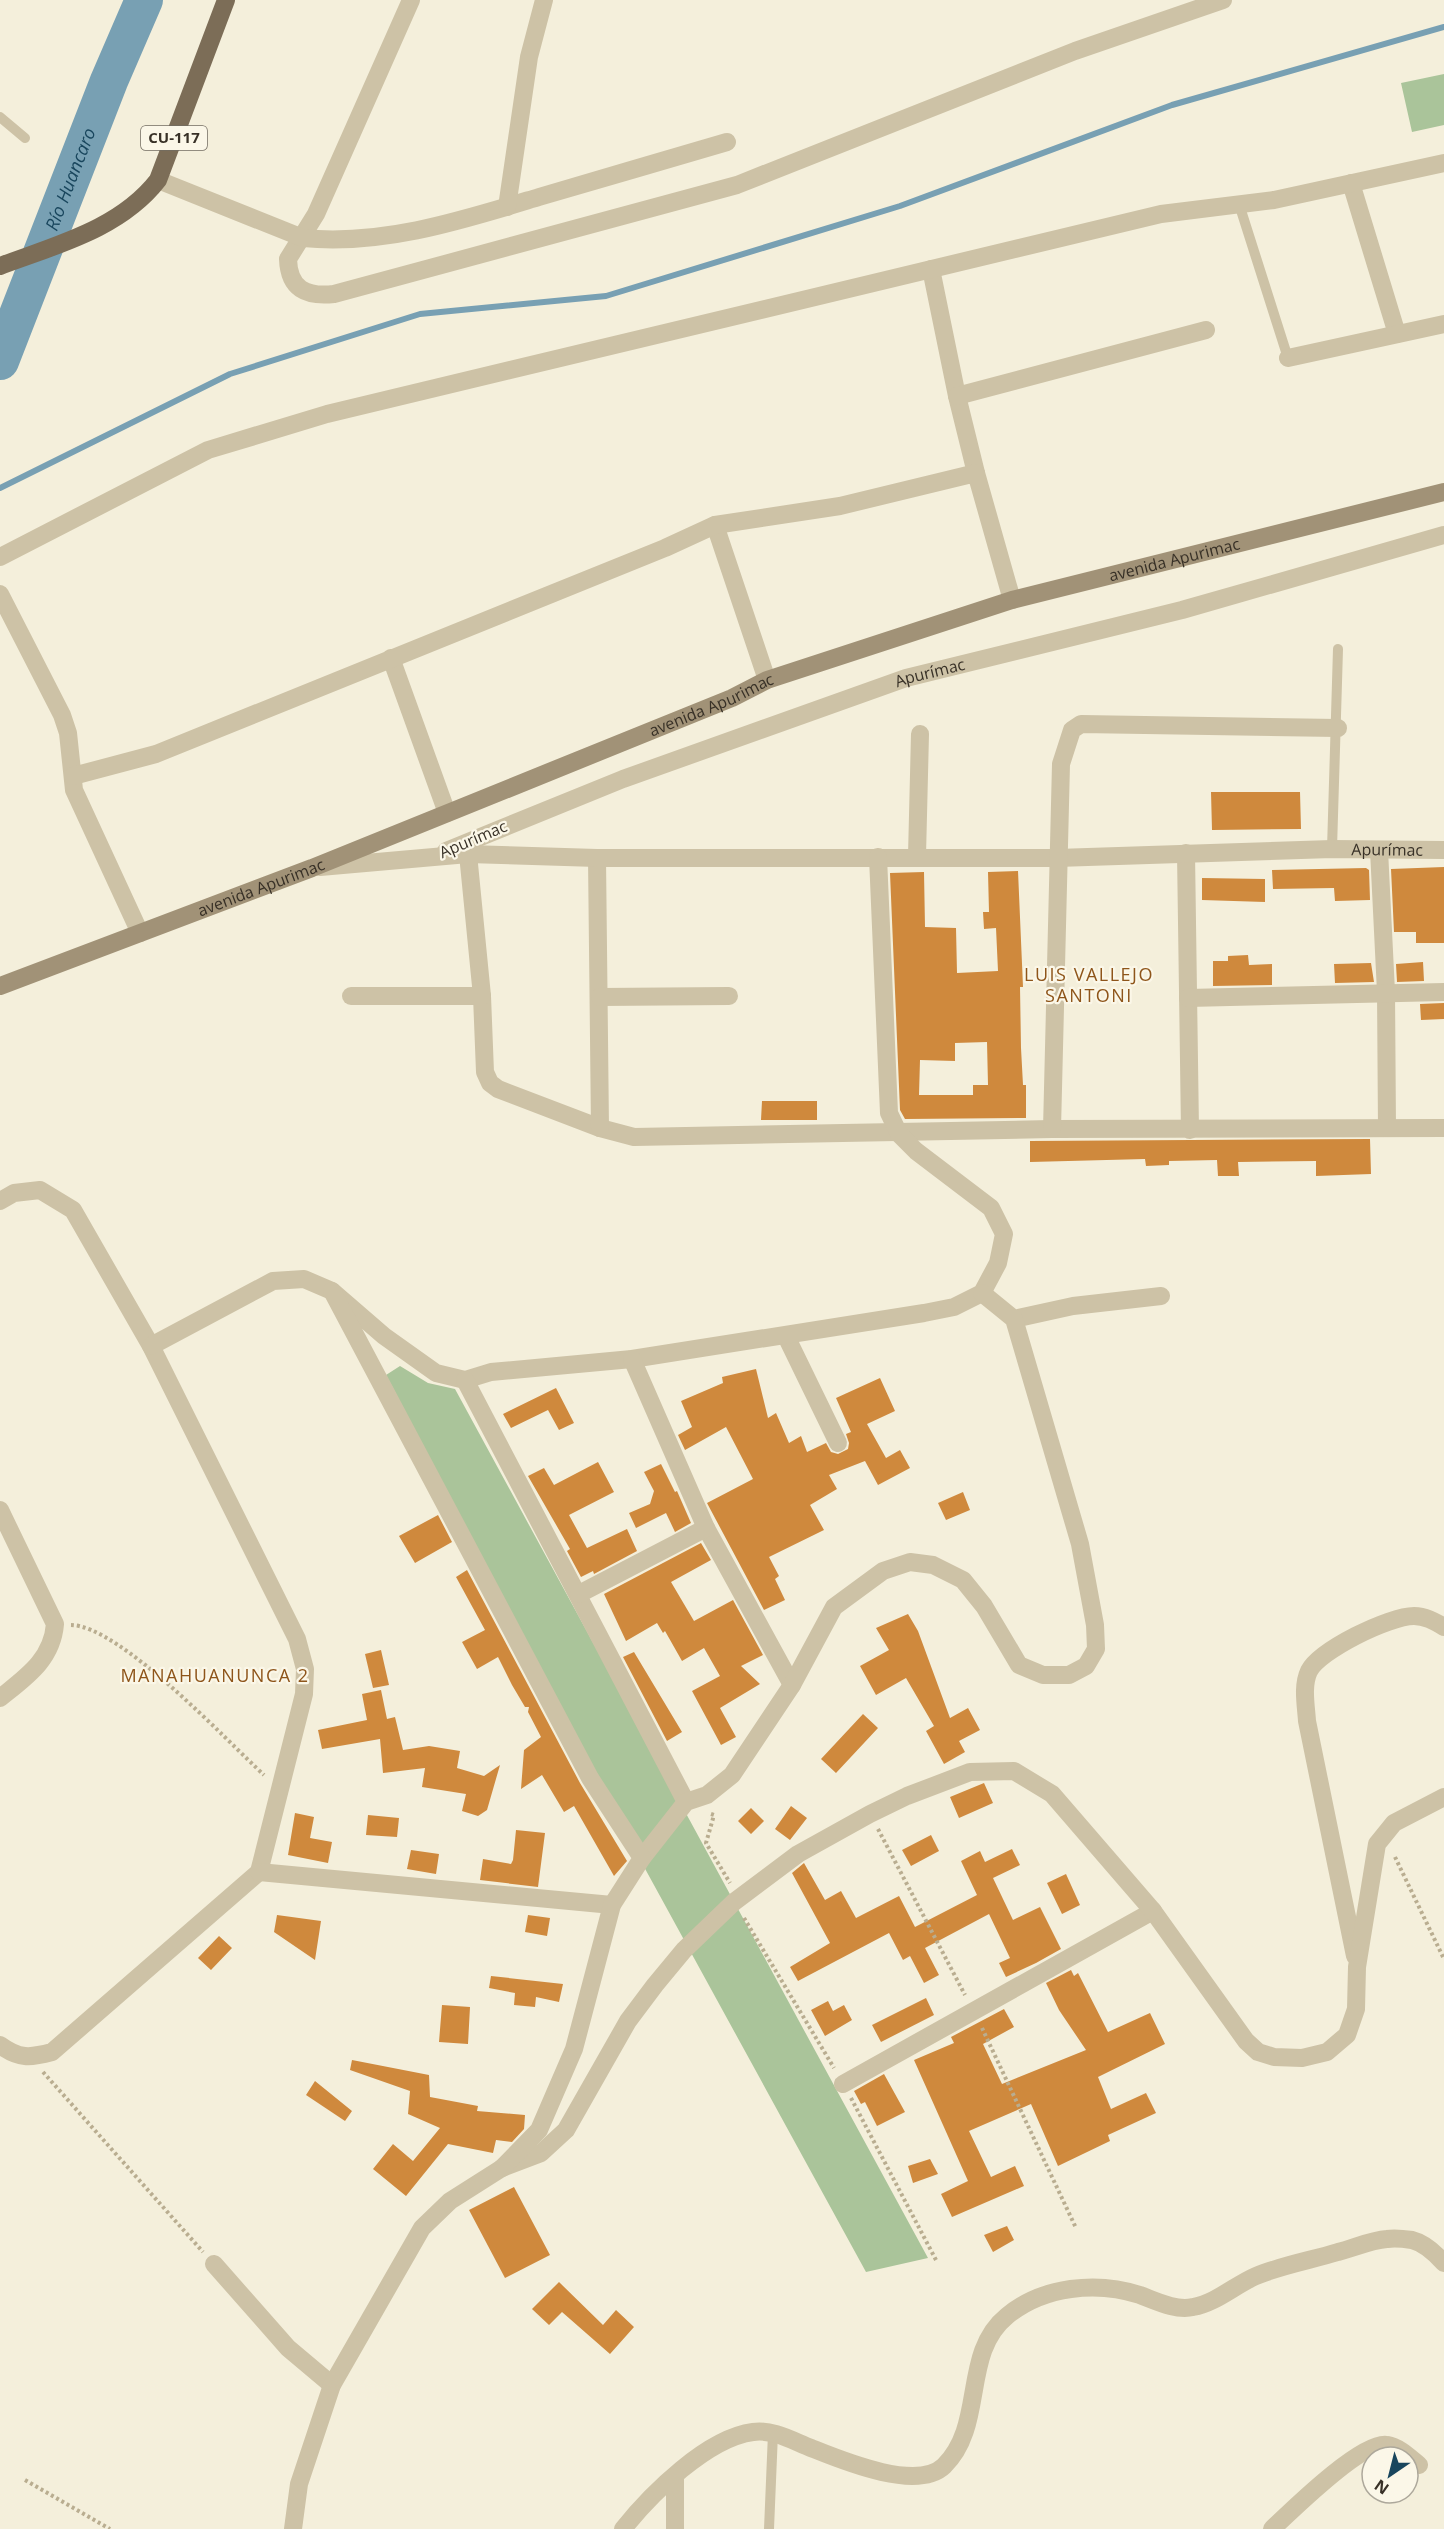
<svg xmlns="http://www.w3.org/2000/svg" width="1444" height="2529" viewBox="0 0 1444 2529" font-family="'Open Sans',sans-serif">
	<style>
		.green { fill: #aac49a }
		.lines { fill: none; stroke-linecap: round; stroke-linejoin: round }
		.stream { stroke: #78a0b3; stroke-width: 6 }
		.river { stroke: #78a0b3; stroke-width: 38 }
		.building { fill: #cf893d; fill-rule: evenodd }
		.path { stroke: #b9ad90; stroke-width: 4; stroke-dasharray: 3 3; stroke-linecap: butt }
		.lane { stroke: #cdc2a6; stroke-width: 10 }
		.street { stroke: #cdc2a6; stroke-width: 18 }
		.secondary { stroke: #a19277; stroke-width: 18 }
		.primary { stroke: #7c6d57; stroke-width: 18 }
		.labels { text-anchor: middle; stroke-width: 4.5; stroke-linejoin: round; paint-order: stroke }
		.shield { fill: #fbf7e8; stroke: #726c61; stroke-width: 1.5 }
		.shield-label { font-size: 15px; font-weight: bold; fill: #383127 }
		.street-label { font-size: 16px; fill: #383127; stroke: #fbf7e8 }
		.water-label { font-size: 18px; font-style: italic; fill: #19465d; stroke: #fbf7e8 }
		.neighbourhood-label { font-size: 18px; letter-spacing: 1.5px; fill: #8e551a; stroke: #fbf7e8 }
	</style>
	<rect width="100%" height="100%" fill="#f4efdb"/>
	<path class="green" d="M1444,74V125L1412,132L1401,83Z
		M400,1366L428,1383L455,1389L928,2258L866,2272L643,1865L386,1375Z"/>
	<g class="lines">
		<path class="stream" d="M0,488L230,374L420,314L606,296L900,206L1172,105L1444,27"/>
		<path class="river" id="s1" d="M0,361L109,81L144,0"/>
	</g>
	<path class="building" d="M1211,792H1300L1301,829L1212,830Z
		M1444,867V943H1416V932H1394L1391,869Z
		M1366,868L1369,870L1370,900L1335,901L1334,888L1273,889L1272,870Z
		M1018,871L1023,987H1020L1021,1048L1023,1085H1026V1118L905,1119L900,1110L890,873L924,872L925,927L956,928L957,973L998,971L996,928L984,929L983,912H989L988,872ZM987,1042L988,1085H973V1095H919L920,1060L955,1061V1043Z
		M1202,878L1265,879V902L1202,900Z
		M1248,955L1249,965L1272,964V985L1213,986V961H1228V956Z
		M1423,962L1424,981L1397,982L1396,964Z
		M1371,963L1374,982L1335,983L1334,964Z
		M1444,1003V1019L1421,1020L1420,1004Z
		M762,1101H817V1120H761Z
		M1370,1139L1371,1174L1316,1176V1161L1238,1162L1239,1176H1218L1217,1160L1169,1161V1165L1146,1166L1145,1159L1030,1162V1141Z
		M756,1369L768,1418L776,1413L789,1443L801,1436L807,1452L826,1443L831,1452L838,1454L848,1449L849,1443L846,1434L851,1432L836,1398L880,1378L895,1411L867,1424L886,1458L900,1450L910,1468L878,1485L865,1461L829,1475L837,1489L810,1505L824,1530L769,1557L779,1576L775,1579L785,1600L764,1610L707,1503L753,1479L726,1427L685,1450L678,1435L692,1427L681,1401L723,1383L722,1377Z
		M556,1388L574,1423L559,1430L548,1410L511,1428L503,1414Z
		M598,1462L614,1492L569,1515L587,1548L627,1529L637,1551L594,1574L593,1571L581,1577L567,1551L570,1549L528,1476L544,1468L554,1485Z
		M661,1464L675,1492L677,1491L691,1523L675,1532L666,1513L636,1528L629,1513L650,1504L654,1491L644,1472Z
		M963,1492L970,1510L946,1520L938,1503Z
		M438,1515L452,1542L415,1563L399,1536Z
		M701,1543L711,1560L671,1582L694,1621L733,1600L763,1655L741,1666L760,1684L720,1708L736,1737L721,1745L692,1691L720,1676L704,1648L682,1661L665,1631L663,1633L657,1623L626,1641L604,1594Z
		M467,1570L580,1783L627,1861L614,1876L574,1806L564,1812L542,1775L521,1789L524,1750L541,1737L528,1712L529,1707H525L512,1685L498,1657L477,1669L462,1642L485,1630L456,1577Z
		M908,1614L918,1631L950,1718L968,1708L980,1730L959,1741L965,1752L944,1764L926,1731L934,1726L906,1678L876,1695L860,1666L889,1650L876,1628Z
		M381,1650L389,1685L373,1688L365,1654Z
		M634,1652L682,1732L667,1741L623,1657Z
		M381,1690L387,1719L395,1717L403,1750L429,1746L460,1751L457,1768L484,1776L500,1765L487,1810L478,1816L462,1811L466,1794L422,1787L425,1768L383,1773L380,1739L322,1749L318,1730L367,1720L362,1694Z
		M863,1714L878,1728L836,1773L821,1759Z
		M984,1783L993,1803L959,1818L950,1797Z
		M791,1806L807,1818L790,1840L775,1829Z
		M751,1808L764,1821L751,1834L738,1821Z
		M295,1813L314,1817L310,1838L332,1842L328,1863L288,1855Z
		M368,1815L399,1818L397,1837L366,1835Z
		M516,1830L545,1833L538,1887L480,1880L483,1859L511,1864L513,1860Z
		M931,1835L939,1851L911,1866L902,1850Z
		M1012,1849L1020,1865L993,1878L1013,1920L1040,1907L1061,1949L1036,1963L1006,1977L999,1963L1010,1958L989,1914L925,1948L939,1975L924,1983L910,1956L903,1960L889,1933L798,1981L790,1967L830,1943L792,1873L804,1863L825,1900L841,1891L856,1918L899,1896L915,1927L977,1895L961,1861L980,1851L985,1862Z
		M411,1850L439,1854L436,1874L407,1869Z
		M1066,1874L1080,1905L1062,1914L1047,1883Z
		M277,1915L321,1921L315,1960L274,1932Z
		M528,1915L550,1918L547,1936L525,1932Z
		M219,1936L232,1948L211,1970L198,1958Z
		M1071,1970L1074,1976L1078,1973L1108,2032L1150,2013L1165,2044L1098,2077L1111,2109L1146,2093L1156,2113L1108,2135L1110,2141L1058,2166L1031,2104L969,2131L991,2177L1015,2166L1024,2186L952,2217L941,2194L968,2181L914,2060L954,2043L951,2037L1004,2009L1014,2027L983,2044L1002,2084L1086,2050L1059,2010L1046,1983Z
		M491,1976L563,1984L559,2002L536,1997L535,2007L514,2005L515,1993L489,1988Z
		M926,1998L934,2015L881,2042L872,2025Z
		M828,2001L833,2011L844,2005L852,2020L825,2036L811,2010Z
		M442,2005L470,2007L468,2044L439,2042Z
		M352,2060L429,2075L430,2097L478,2106L477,2111L525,2115L524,2129L512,2142L496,2140L493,2153L448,2144L406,2196L373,2169L393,2144L413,2161L440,2128L408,2114L410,2091L350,2070Z
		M884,2074L905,2112L877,2126L865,2102L861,2104L854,2091Z
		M315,2081L352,2111L345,2121L306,2095Z
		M930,2159L938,2174L913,2183L908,2166Z
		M514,2187L550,2255L505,2278L469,2210Z
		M1007,2226L1014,2240L993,2252L984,2235Z
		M559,2282L603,2325L616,2310L634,2327L610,2354L562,2312L549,2325L532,2309Z"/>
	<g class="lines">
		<path class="path" d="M71,1625C120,1626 226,1740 264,1775
			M711,1814L714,1815L706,1843L730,1883
			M878,1829L965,1995
			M1395,1857L1444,1959
			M744,1918L834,2068
			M982,2028L1076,2228
			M43,2072L203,2252
			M851,2098L936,2260
			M25,2480L110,2529"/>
		<path class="lane" d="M0,117L25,138
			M1239,204L1288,358
			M1332,849L1338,649
			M769,2529L773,2433"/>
		<g class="street">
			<path d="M411,0L316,214L288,259C289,289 306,297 334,294L737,185L1075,51L1223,0"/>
			<path d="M158,180L303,238C383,246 463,220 539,197C602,179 664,160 727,142"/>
			<path d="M1351,183L1397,334"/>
			<path d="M507,207L529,57L544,0"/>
			<path d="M931,269L957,396L976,473"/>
			<path d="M1288,358L1444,324"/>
			<path d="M957,396L1206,330"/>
			<path d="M715,525L767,680"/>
			<path d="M0,557L208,450L327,414L1161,214L1274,200L1444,163"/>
			<path d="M0,594L62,715L68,733L74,790L140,933"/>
			<path d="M391,658L447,813"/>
			<path d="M73,776L156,754L665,548L715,525L840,506L976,473L1012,600"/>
			<path d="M1379,850L1386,992L1387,1128"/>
			<path id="s2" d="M446,851L623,779L906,678L1182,610L1444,535"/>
			<path d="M1186,853L1190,1130"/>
			<path d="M468,854L482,996L485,1072L490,1083L498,1089L600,1128L634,1137L1052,1129L1444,1128"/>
			<path d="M917,856L920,734"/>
			<path d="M597,858L600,1128"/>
			<path id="s3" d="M320,867L468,854L597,858H1057L1332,849L1444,850"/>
			<path d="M351,996H482"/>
			<path d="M600,997L729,996"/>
			<path d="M1188,998L1444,992"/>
			<path d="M1052,1129L1061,764L1072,730L1081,724L1338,728"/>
			<path d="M0,1201L14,1193L40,1190L73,1210L151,1346L297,1639L305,1669L304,1694L259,1872L52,2052C30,2058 19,2059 0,2045"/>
			<path d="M1014,1319L1073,1306L1161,1296"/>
			<path d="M786,1336L838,1443"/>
			<path d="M151,1346L273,1281L304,1279L332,1291L384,1336L436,1373L465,1380L491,1372L632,1359L924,1313L954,1307L982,1293L998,1263L1004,1234L991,1208L916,1151L899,1134L889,1113L878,857"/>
			<path d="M632,1359L706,1528L792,1685"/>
			<path d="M465,1380L686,1802"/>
			<path d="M0,1510L55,1624C52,1660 26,1677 0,1698"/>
			<path d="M579,1594L706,1528"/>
			<path d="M642,1858L686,1802L707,1795L732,1775L792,1685L834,1607L883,1571L910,1562L933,1565L963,1580L984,1606L1019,1665L1043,1675H1069L1086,1666L1096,1649L1095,1625L1080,1544L1014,1319L982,1293"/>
			<path d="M259,1872L612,1905"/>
			<path d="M1355,1956L1307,1721C1306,1705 1302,1686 1309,1671C1320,1650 1389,1616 1414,1616C1425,1616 1434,1621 1444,1627"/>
			<path d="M843,2084L1153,1911"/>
			<path d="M502,2168L541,2153L566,2130L628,2021L655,1985L684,1950L734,1902L798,1854L870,1814L907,1796L970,1772L1014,1771L1052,1794L1153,1911L1246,2041L1258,2052L1274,2057L1302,2058L1327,2052L1347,2035L1356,2009L1357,1967L1377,1844L1394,1823L1444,1797"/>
			<path d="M214,2264L288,2348L332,2385"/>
			<path d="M293,2529L299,2484L332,2385L422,2228L450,2201L502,2168L539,2130L574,2049L612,1905L642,1858L590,1778L332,1291"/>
			<path d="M623,2529C651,2494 707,2438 753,2432C773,2429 793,2441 811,2448C841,2460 917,2492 944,2466C986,2425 961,2353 1007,2316C1043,2286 1097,2281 1140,2295C1156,2301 1176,2311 1193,2307C1216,2303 1235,2285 1256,2276C1282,2265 1312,2260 1338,2252C1354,2248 1371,2240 1387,2239C1394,2238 1405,2239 1412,2240C1424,2243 1436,2254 1444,2263"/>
			<path d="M675,2529V2476"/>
			<path d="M1272,2529C1291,2511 1363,2440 1387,2445C1399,2447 1409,2457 1419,2465"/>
		</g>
		<path class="secondary" id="s4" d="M0,986L312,868L732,698L767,680L1012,600L1444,492"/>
		<path class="primary" d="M0,266C56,245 120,229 158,180L226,0"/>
	</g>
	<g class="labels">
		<rect class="shield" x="141" y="126" width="66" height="24" rx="4.5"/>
		<g class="shield-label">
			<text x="174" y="143">CU-117</text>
		</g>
		<g class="street-label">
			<text dy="6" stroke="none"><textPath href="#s4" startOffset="1251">avenida Apurimac</textPath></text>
			<text dy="6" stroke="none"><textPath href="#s2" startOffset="516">Apurímac</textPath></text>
			<text dy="6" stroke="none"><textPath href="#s4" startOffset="765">avenida Apurimac</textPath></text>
			<text transform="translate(473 839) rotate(-23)" y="6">Apurímac</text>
			<text dy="6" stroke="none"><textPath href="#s3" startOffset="1068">Apurímac</textPath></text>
			<text dy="6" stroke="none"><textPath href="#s4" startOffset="279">avenida Apurimac</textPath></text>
		</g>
		<g class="water-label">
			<text dy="6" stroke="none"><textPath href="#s1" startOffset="195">Río Huancaro</textPath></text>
		</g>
		<g class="neighbourhood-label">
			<text x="1089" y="981">LUIS VALLEJO<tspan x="1089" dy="21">SANTONI</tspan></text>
			<text x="215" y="1682">MANAHUANUNCA 2</text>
		</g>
	</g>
	<g transform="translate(1390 2475) rotate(215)"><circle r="28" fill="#fbf7e8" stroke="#ada89b" stroke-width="1.5"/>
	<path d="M0-4.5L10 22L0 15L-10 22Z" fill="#19465d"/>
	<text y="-9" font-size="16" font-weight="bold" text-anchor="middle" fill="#383127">N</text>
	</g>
</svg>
